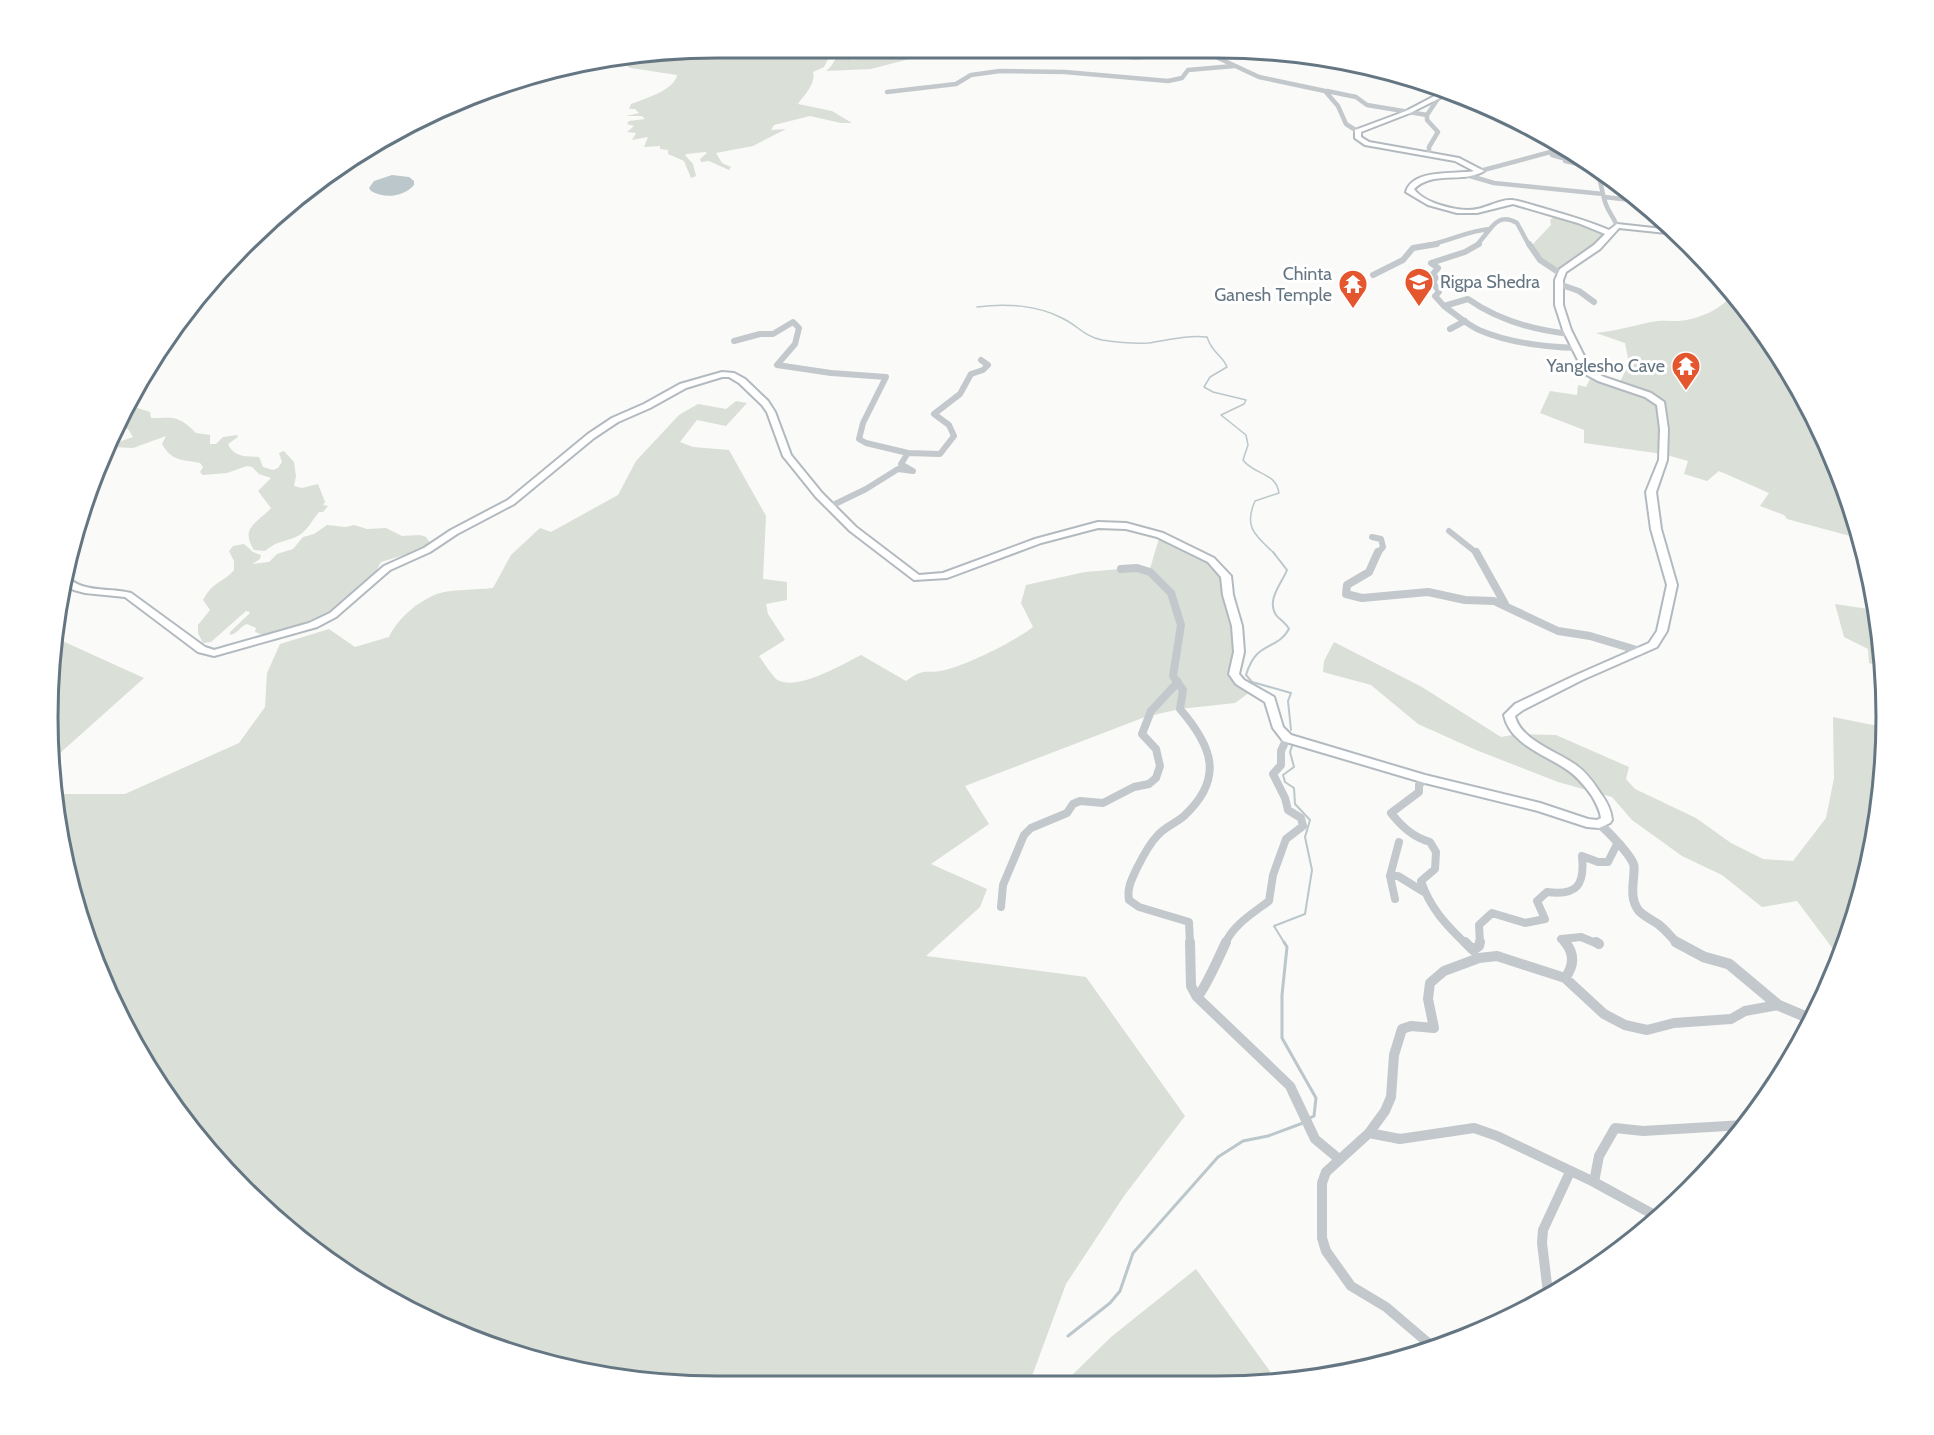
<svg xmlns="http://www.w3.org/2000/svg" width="1934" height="1435" viewBox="0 0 1934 1435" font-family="Cabin,sans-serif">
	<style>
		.green { fill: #dadfd7 }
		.water { fill: #bbc7cb }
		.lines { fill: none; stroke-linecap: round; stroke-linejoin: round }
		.stream-far2 { stroke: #bbc7cb; stroke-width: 1.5 }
		.stream-far1 { stroke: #bbc7cb; stroke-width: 2 }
		.stream { stroke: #bbc7cb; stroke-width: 3 }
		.secondary-casing { stroke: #b3babf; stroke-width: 4 }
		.minor-far3 { stroke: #c3c8cc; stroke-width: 4.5 }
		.minor-far2 { stroke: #c3c8cc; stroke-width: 6 }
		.minor-far1 { stroke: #c3c8cc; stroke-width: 8 }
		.minor { stroke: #c3c8cc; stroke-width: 10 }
		.tertiary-far1 { stroke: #c3c8cc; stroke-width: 9 }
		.tertiary { stroke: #c3c8cc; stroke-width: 11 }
		.secondary { fill: #fff; fill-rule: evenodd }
		.labels { text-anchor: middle; stroke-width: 6; stroke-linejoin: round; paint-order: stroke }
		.far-poi-label { font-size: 18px; fill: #657683; stroke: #fff; text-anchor: end }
		.rim { fill: none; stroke: #657683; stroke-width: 3 }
	</style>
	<rect width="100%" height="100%" fill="#fafaf8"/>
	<path class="green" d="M718,48H840L829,57L824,67L813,72C816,84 805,94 798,104L832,111L852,123H841L810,116L774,125L771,130L786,129L753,146L716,153L722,163L731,167L729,170L709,161L701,162L700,159L707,153L705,152L687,154L685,155L693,164L696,176L691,178L684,161L668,154V150L660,149V146L644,147L648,137L632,140L636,133L627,132L634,126L627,124L629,121L645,119L642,116H626L639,113L635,109H629L631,104C644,99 675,90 677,75L631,68L619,62H637L639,58Z
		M845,48H882L864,50L851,59L853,60C868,55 881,53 895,48L1086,49L1100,52L1113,50L1134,57L1149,55L1162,57L1135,60L1105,55H1038L1022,58L950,55L913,58L871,69L826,71C835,65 835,54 845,48Z
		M1555,216L1610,233L1563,271L1549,268L1531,246L1551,225L1550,220Z
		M1733,295L1748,310L1817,422L1861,539L1787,519L1784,515L1760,506L1769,493L1719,471L1707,481L1684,474L1688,461L1663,454L1584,443V430L1540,413L1550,391L1577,395L1578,385L1586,387L1592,375L1619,384L1629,363L1625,343L1596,333C1616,331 1632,326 1651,322C1660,320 1670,321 1679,321C1700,319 1719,310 1733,295Z
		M736,401L747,403L726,426L697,420L680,442L693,447L729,450L766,516L763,579L787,582V600L766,604L768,614L785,640L759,656C764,663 770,673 776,679C795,693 843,664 861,655L906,681C927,666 924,675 945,670C969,664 1013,642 1033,627L1021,603L1026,585L1085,572L1121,569L1149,572L1160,535L1219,567L1237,625L1234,674L1253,690L1235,703L1180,709L1145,717L965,786L989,824L931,864L987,889L980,907L926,956L1086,977L1185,1116L1124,1196L1066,1284L1032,1376L1046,1383L673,1386L503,1352L383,1297L276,1221L186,1125L99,973L71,890L55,794H125L239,743L265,707L267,673L280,644L329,629L355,647L389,637C398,618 417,602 437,594C450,589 477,590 493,588L511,555L540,528L551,532L618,495L636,461L679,415L698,404L726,409Z
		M128,405L150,412L151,418C174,418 177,414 196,433L210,435V444H216L223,437L237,435L238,437L228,444C234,458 247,456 259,457L263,467L273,470L278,468L282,462L279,453L284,451L294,462L296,476L294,486L302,488L318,484L325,502L323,505L328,506L323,512H319C312,520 307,532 296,537C281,543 279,540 265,551L254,550C239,527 259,522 271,508L258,491L271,478L259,474L252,467L247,466L227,473L203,475L200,472L203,467L200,463C182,459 172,462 162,444L166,436L133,448L112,447L116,443L133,437L128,429L115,428L119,419L126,414L123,413Z
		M327,525L346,527L354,525L367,529L386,528L402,536L420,535L426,537L430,543L417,551L381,562L372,578L346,603L319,617L288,629L263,635L255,632L256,628L247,624C240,626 239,633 230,635V632L249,614L250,612L246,611L211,642L203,643L198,633V625L210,610L203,600C214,580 222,584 234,570V561L229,551L233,546L244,544L253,552L261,555L260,559L252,564L269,562L277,554L293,549L303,537L314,534Z
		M1870,586L1883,667L1869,663L1868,649L1844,637L1835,604L1868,609Z
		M58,639L144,678L50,762H49Z
		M1334,642L1422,687L1501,737L1518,734L1556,735L1629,767L1626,779L1635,789L1696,818L1731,843L1763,859L1793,861L1826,818L1834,778L1833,717L1883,727L1880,805L1850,933L1839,957L1797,901L1762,907L1722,875L1682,856L1632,820L1612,797L1558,782L1476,750L1418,724L1371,685L1323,672L1324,661Z
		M1196,1269L1277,1381L1064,1383L1111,1337Z"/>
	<path class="water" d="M392,175L409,177L414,181V185C404,197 384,199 371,191L369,188L374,181Z"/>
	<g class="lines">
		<path class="stream-far2" d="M977,307C1005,303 1037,305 1062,318C1077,325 1085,337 1102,340C1116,342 1134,344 1148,343C1169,340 1186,335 1207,337C1213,355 1222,354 1227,367L1210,377L1204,387L1213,392L1246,400L1244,404L1221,415L1246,435L1248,445L1243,460C1254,475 1276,472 1279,493L1255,501C1243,528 1256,536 1275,554"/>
		<path class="stream-far1" d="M1273,552L1287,570C1282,583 1266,600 1276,615C1280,620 1286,623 1289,629C1276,652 1257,639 1246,675L1252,682L1291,693L1288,701L1291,730
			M1285,944L1274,926L1305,914L1312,870L1305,837L1310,820L1295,804L1294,788L1285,782L1283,775L1294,767L1290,752L1292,746"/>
		<path class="stream" d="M1284,942L1287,947L1282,995V1038L1316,1098L1314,1116L1310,1118
			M1068,1336L1110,1303L1120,1291L1133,1253L1218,1157L1243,1141L1268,1136L1303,1123"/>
		<g class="secondary-casing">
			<path id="secondary" d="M1446,90L1452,92L1410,113L1361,132V137L1369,142L1459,158L1484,171C1462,184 1433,170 1414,189C1423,203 1460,213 1477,209C1489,207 1500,199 1512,200C1521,201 1531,205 1539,207C1563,214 1586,220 1609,230L1617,224L1672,230L1676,234L1619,228L1600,249L1566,272L1563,280V305L1571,330L1591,370L1604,377L1651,393L1664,402L1668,429L1667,460L1656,492L1661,529L1677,585L1667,631L1657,647L1582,680L1523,710L1515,716C1520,740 1558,752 1576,765C1587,773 1594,783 1601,794C1607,802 1611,810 1612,820L1610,823L1599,828L1587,827L1538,811L1425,783L1283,741L1273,728L1265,702L1236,684L1229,674L1234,652L1232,626L1223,595L1221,577L1208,562L1157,537L1126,529L1098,528L1041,543L947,578L914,580L850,531L816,497L783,456L767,412L762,405L739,383L729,377H722L686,388L650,408L618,422L594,438L514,504L457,534L430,552L390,570L336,617L317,627L214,656L198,652L125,597L85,593L74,590L62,583L65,576C70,579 75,584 82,586C97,591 115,589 131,593L205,647L214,650L309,623L330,613L384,566L424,548L451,530L508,500L588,434L612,418L644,404L680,384L722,372L734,373L745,379L768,401L775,412L791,455L822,493L856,527L919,575L943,573L1035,539L1098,522L1126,523L1163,533L1214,558L1231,576L1233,595L1242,626L1244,652L1239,674L1244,680L1274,697L1283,727L1291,735L1425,775L1540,803L1588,819L1597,820L1601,818C1600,810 1596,803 1592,796C1585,786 1577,776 1566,769C1544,754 1510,744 1504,715L1515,704L1574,676L1649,643L1657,631L1667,585L1651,529L1646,492L1659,460L1660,429L1657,405L1645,397L1598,381L1585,374L1563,330L1555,305V280L1560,269L1594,245L1605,234L1578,223L1513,204L1477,213H1457L1428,205L1406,192C1413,168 1455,175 1474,171L1455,161L1365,145L1355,138V130L1406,111Z"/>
		</g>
		<path class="minor-far3" d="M1199,49L1259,77L1325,91L1338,106L1346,124L1357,131
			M1327,91L1356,97L1367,105L1427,115
			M887,92L956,84L971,75L1000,71L1065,72L1168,81L1182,78L1188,70L1234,66
			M1429,153V147L1438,132L1427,120V115L1439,97
			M1554,153L1552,155L1566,159L1565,161L1592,167L1600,181L1603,194
			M1480,171L1565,148
			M1463,174L1494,183L1603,194C1606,211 1611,211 1617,226
			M1604,197L1640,201
			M1428,245C1451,241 1466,231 1490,229C1498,219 1505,216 1517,223L1529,245
			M1477,245L1490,229"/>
		<path class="minor-far2" d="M1529,244L1540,260L1561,274
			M1373,275L1403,260L1413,248L1437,244
			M1559,284L1579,291L1594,302
			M1444,306L1435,296L1439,292L1433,282L1436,278L1433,274L1438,268L1431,263L1465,252L1479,244
			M1450,329L1465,321
			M1569,334C1533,330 1498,320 1468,299L1444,306C1455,314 1466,324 1479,330C1509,343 1544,347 1577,348
			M734,341L760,334H773L793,322L799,328L795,344L777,365
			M777,365L831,373L886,377L863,423L859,439L866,443L908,453
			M831,506L866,489L898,469L913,471L901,464L908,453L940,454L954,436L949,425L934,414L960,394L971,374L983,370L988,365L981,360
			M1449,531L1478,554
			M1372,537L1381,539L1383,547L1377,554"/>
		<path class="minor-far1" d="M1378,552L1369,572L1347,585L1346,594L1362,598L1428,592L1465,600L1494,601L1558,631L1590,636L1640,651
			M1476,552L1505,604
			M1121,569L1137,568L1150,572L1171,593L1181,625L1173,676L1183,690L1180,709C1212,746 1225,778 1184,816C1176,823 1165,827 1158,835C1148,845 1142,858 1136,870C1131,881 1127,888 1129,900L1139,907L1189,922L1190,944
			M1425,779L1419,785V792L1391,813C1402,827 1413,837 1430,842L1436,852L1435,869L1421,881C1430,908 1446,925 1466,944
			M1390,876L1399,842
			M1395,899L1390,876H1398L1424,892
			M1001,907L1003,885L1024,835L1031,828L1067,813L1073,804L1080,801L1103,803L1134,787L1149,784L1156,778L1160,766L1156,749L1142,734L1151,711L1178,682
			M1225,944C1233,925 1253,913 1269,901L1273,875L1286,839L1303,826L1301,818L1288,810L1285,798L1273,774L1281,765V751L1287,738
			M1480,944L1479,925L1492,913L1525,923L1545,919L1537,901L1547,892C1577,896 1585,885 1582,856L1598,862H1608L1617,844
			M1566,944L1561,939L1581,937L1598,944"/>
		<path class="minor" d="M1190,942L1191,986L1197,997L1290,1086L1315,1139L1339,1159
			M1465,942L1473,950L1479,946L1480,942
			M1565,942C1575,954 1574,966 1565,978
			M1596,942L1599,944
			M1197,997C1204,991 1221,953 1226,942
			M1369,1133L1326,1172L1322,1183V1238L1326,1251L1351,1286L1386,1307L1433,1347
			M1594,1182L1599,1156L1615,1128L1643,1131L1744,1125
			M1658,1217L1594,1182L1497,1136L1474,1128L1400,1139L1369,1133L1385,1111L1391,1097L1394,1055L1402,1029L1411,1026L1434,1028L1428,999L1430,983L1444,971L1479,958L1497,956L1565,978L1604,1014L1625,1025L1647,1030L1674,1023L1731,1019L1745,1011L1778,1005
			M1548,1293L1542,1243L1543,1230L1570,1172"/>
		<path class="tertiary-far1" d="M1599,824C1607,830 1633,857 1634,866C1635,880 1628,897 1639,911C1644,916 1652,920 1658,924C1665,929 1671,937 1678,944"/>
		<path class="tertiary" d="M1676,942L1704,957L1729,964L1778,1005L1811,1019"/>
		<use href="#secondary" class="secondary"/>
	</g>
	<defs>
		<g id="university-pin" transform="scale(1.5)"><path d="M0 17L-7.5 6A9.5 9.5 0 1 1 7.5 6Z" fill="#e4572e" stroke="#fff"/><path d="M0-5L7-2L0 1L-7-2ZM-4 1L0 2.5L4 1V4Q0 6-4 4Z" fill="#fff"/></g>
		<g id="temple-pin" transform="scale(1.5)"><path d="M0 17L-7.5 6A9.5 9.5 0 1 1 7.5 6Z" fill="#e4572e" stroke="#fff"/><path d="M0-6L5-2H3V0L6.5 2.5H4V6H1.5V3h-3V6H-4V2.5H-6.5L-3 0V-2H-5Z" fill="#fff"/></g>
	</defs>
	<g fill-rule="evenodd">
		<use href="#university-pin" x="1419" y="282"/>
		<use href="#temple-pin" x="1353" y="284"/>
		<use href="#temple-pin" x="1686" y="366"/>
	</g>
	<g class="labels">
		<g class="far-poi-label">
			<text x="1332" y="280">Chinta<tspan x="1332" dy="21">Ganesh Temple</tspan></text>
			<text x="1440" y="288" text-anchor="start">Rigpa Shedra</text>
			<text x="1665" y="372">Yanglesho Cave</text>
		</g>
	</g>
	<path d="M0 0H1934V1435H0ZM717 58H1217A659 659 0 0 1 1876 717V717A659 659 0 0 1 1217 1376H717A659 659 0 0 1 58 717V717A659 659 0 0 1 717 58Z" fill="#fff" fill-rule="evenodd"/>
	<path class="rim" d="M717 58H1217A659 659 0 0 1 1876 717V717A659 659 0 0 1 1217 1376H717A659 659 0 0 1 58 717V717A659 659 0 0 1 717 58Z"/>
</svg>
